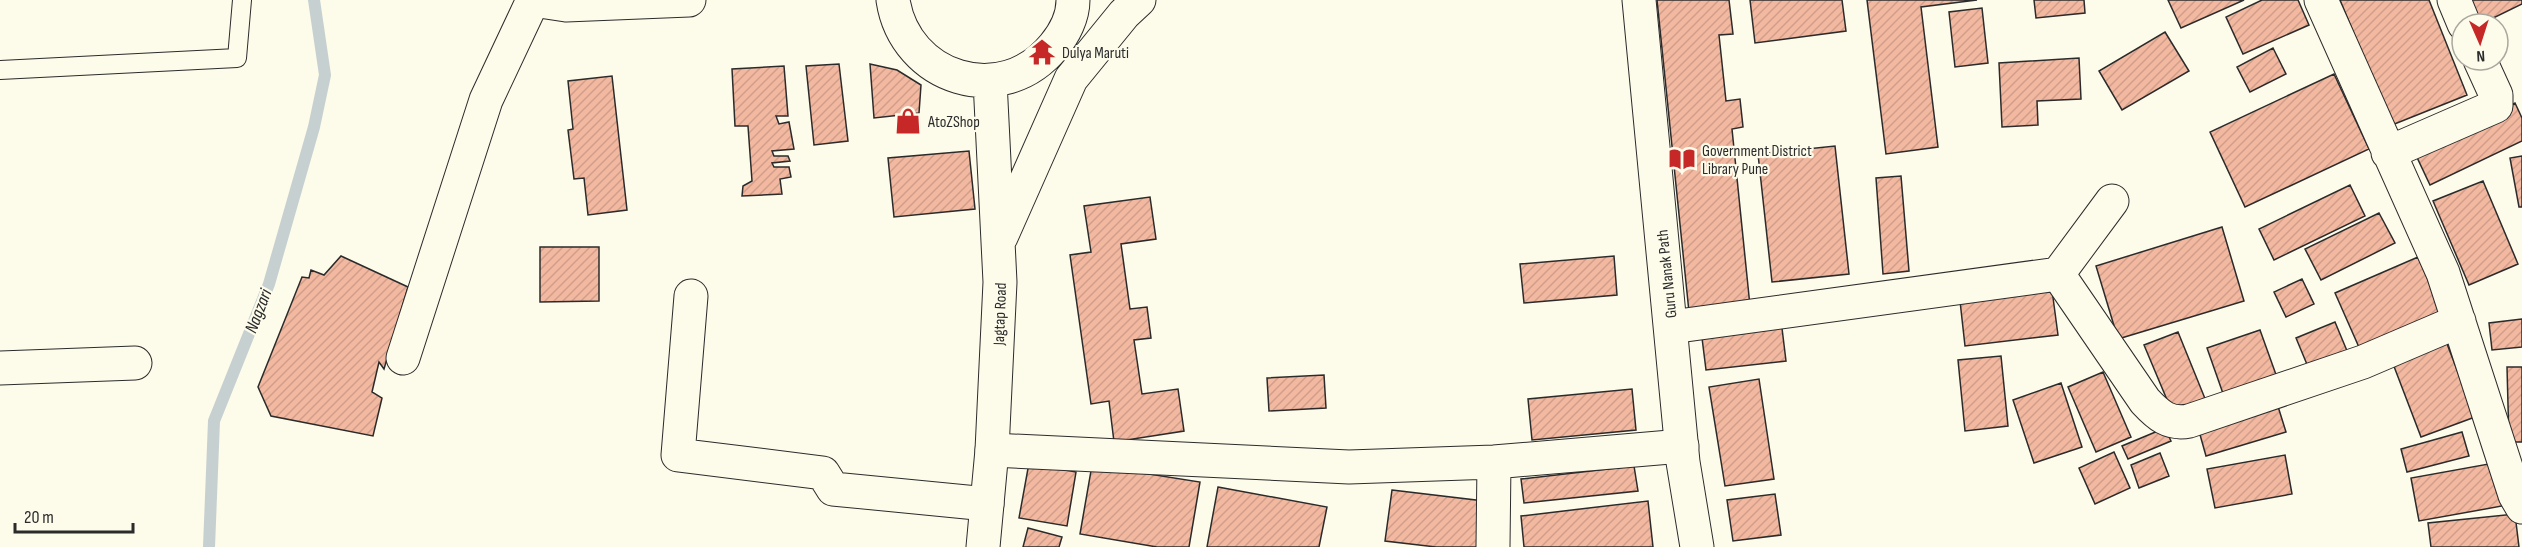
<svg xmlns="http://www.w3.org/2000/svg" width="2522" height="547" viewBox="0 0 2522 547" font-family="'Sofia Sans Condensed',sans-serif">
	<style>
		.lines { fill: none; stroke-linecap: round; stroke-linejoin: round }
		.stream { stroke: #c7d0d0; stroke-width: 12 }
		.building { fill: url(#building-hatch); stroke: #2b2b2b; stroke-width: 1.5 }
		.lane-casing { stroke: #2b2b2b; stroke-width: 20 }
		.street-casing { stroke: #2b2b2b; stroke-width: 35 }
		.secondary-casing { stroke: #2b2b2b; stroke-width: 35 }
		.lane { stroke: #fdfbea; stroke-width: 18 }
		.street { stroke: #fdfbea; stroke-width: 33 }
		.secondary { stroke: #fdfbea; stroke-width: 33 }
		.labels { text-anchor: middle; stroke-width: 4.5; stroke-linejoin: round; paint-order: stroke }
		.poi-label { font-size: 16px; fill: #2b2b2b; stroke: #fdfbea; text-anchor: start }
		.street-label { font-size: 16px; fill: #2b2b2b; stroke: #fdfbea }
		.water-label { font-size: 18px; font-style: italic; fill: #2b2b2b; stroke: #fdfbea }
	</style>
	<defs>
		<pattern id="building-hatch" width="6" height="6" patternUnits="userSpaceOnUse" patternTransform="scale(1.5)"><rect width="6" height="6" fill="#f2b8a0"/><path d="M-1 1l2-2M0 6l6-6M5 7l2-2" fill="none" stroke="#d09e8a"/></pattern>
	</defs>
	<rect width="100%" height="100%" fill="#fdfbea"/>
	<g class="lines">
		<path class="stream" d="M209,547L214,421L269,284L314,127L325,75L314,0"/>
	</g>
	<path class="building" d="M1657,0H1729L1733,34L1719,35L1726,101L1740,99L1743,127L1732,129L1750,306L1689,312Z
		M1750,0H1842L1846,31L1755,43Z
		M1867,0H1977L1921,7L1938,147L1886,154Z
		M2034,0H2084L2085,13L2036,18Z
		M2168,0H2244L2181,28Z
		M2262,0H2298L2309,25L2243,54L2226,17Z
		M2340,0H2429L2467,95L2392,125Z
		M2465,0H2522V4L2481,24H2476Z
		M1982,8L1988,63L1955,67L1949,12Z
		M2165,32L2189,71L2122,110L2099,71Z
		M2273,48L2286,74L2250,92L2237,67Z
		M2079,58L2081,99L2037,101L2038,125L2002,127L1999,63Z
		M839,64L848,141L814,145L806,66Z
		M870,64L897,70L921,85L919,113L874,118Z
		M784,66L788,116H776L779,124L789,122L794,149L772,151L774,156H788L790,161L772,163L774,167H789L791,177L780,179L782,194L742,196L743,186L752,181L748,126H735L732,69Z
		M2334,74L2369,149L2245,207L2210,132Z
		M612,76L627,210L588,215L584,178L574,179L568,130L573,129L568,81Z
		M2515,103L2522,118V141L2430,185L2414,151Z
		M1835,146L1849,274L1772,282L1758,154Z
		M969,151L975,209L894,217L888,158Z
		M2522,156V207H2519L2510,158Z
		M1901,176L1909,271L1883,274L1876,178Z
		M2483,181L2518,264L2469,285L2433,201Z
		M2350,185L2365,216L2274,260L2259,229Z
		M1150,197L1156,239L1121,244L1130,309L1147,307L1151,338L1134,340L1142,394L1178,389L1184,431L1114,442L1109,401L1091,404L1070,255L1091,252L1084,206Z
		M2379,213L2395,243L2321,280L2305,249Z
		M2222,227L2244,301L2118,339L2096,266Z
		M540,247H599V301L540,302Z
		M341,256L408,287L384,369L379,362L372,392L382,398L373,436L271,416L258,387L302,277L309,278L311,270L324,275Z
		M1614,256L1617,295L1524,303L1520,264Z
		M2418,257L2445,318L2362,354L2335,293Z
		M2302,279L2314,304L2286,317L2274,292Z
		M2052,290L2058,335L1965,346L1960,301Z
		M2522,319V347L2492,350L2489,323Z
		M1781,320L1786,361L1706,370L1701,330Z
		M2335,322L2350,358L2311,374L2296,338Z
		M2260,330L2279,383L2226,402L2207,348Z
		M2178,332L2206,401L2173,414L2144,345Z
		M2444,336L2475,417L2421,437L2390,356Z
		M2001,356L2008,426L1965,431L1958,360Z
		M2507,367H2522V442H2509Z
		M2103,372L2131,437L2096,452L2068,387Z
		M1324,375L1326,408L1269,411L1267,378Z
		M1759,379L1774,479L1725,486L1709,387Z
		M2061,383L2082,447L2034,463L2013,400Z
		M1632,389L1636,430L1532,440L1528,399Z
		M2276,400L2286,432L2206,456L2197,424Z
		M2165,428L2171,441L2128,459L2122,446Z
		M2462,432L2469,456L2407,472L2401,449Z
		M2114,452L2130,488L2095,504L2079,468Z
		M2160,453L2169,476L2139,488L2131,465Z
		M2285,455L2292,494L2215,508L2207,469Z
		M1029,463L1076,472L1067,526L1019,518Z
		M2494,463L2502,506L2419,521L2411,478Z
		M1092,465L1200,482L1189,547H1157L1080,534Z
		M1634,466L1638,491L1524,503L1521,479Z
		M1218,487L1327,507L1319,547H1207Z
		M1392,490L1484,501L1478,547H1436L1385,541Z
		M1775,494L1781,535L1733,541L1727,500Z
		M1648,501L1653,547H1524L1521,516Z
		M2515,514L2519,547H2431L2428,523Z
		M1028,528L1062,537L1059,547H1023Z"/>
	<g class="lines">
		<g class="lane-casing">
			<path id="lane" d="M0,70L237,58L242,0"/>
		</g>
		<g class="street-casing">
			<path id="street" d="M2321,0L2443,273L2515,495L2522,507
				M2454,0L2464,24
				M2388,153L2496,106V95L2480,60
				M2058,274L2112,201
				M691,296L678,455L823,473L833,489L987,504
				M1671,327L2058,274L2145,401C2158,415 2169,425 2189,421L2363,362L2459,321
				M403,358L486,100L533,0
				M0,368L135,363
				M992,450L1349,467L1494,462L1682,446
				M1493,547L1494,462"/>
		</g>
		<g class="secondary-casing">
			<path id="secondary" d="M533,0L566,5L689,0
				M893,0C905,79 1002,110 1054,46C1064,34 1073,17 1073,0
				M1639,0L1683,462L1697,547
				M1001,237L1071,79L1124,14L1139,0
				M983,547L992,450L1000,282L990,81"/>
		</g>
		<use href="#lane" class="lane"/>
		<use href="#street" class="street"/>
		<use href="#secondary" class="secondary"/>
	</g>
	<defs>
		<g id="temple-bare" transform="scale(2.07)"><path d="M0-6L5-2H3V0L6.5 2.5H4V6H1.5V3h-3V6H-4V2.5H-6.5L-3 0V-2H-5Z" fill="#c62828" stroke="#fdfbea" stroke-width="2.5" paint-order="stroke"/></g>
		<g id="shop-bare" transform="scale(2.07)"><path d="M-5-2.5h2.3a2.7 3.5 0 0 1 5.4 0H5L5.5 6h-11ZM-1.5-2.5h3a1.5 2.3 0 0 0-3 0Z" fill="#c62828" stroke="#fdfbea" stroke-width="2.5" paint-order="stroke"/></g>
		<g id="library-bare" transform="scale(2.07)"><path d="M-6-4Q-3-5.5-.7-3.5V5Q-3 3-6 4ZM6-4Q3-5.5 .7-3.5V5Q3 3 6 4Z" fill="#c62828" stroke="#fdfbea" stroke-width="2.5" paint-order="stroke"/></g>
	</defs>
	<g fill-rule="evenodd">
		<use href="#temple-bare" x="1042" y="52"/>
		<use href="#shop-bare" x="908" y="121"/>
		<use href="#library-bare" x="1682" y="159"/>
	</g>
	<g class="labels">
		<g class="poi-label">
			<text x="1062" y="58">Dulya Maruti</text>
			<text x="928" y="127">AtoZShop</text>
			<text x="1702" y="156">Government District<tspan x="1702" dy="18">Library Pune</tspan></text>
		</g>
		<g class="street-label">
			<text transform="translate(1666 274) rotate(-96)" y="6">Guru Nanak Path</text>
			<text transform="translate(999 314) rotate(-88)" y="6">Jagtap Road</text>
		</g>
		<g class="water-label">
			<text transform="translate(258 311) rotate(-69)" y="6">Nagzari</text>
		</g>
	</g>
	<g transform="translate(2480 42) rotate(177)"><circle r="28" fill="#fdfbea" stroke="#a9a89e" stroke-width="1.5"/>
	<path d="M0-4.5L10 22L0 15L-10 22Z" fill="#c62828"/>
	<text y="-9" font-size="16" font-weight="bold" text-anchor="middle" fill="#2b2b2b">N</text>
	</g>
	<path d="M15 523v9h118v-9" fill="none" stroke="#2b2b2b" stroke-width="3"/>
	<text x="24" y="523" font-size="18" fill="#2b2b2b" stroke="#fdfbea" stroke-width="4.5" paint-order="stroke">20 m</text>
</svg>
